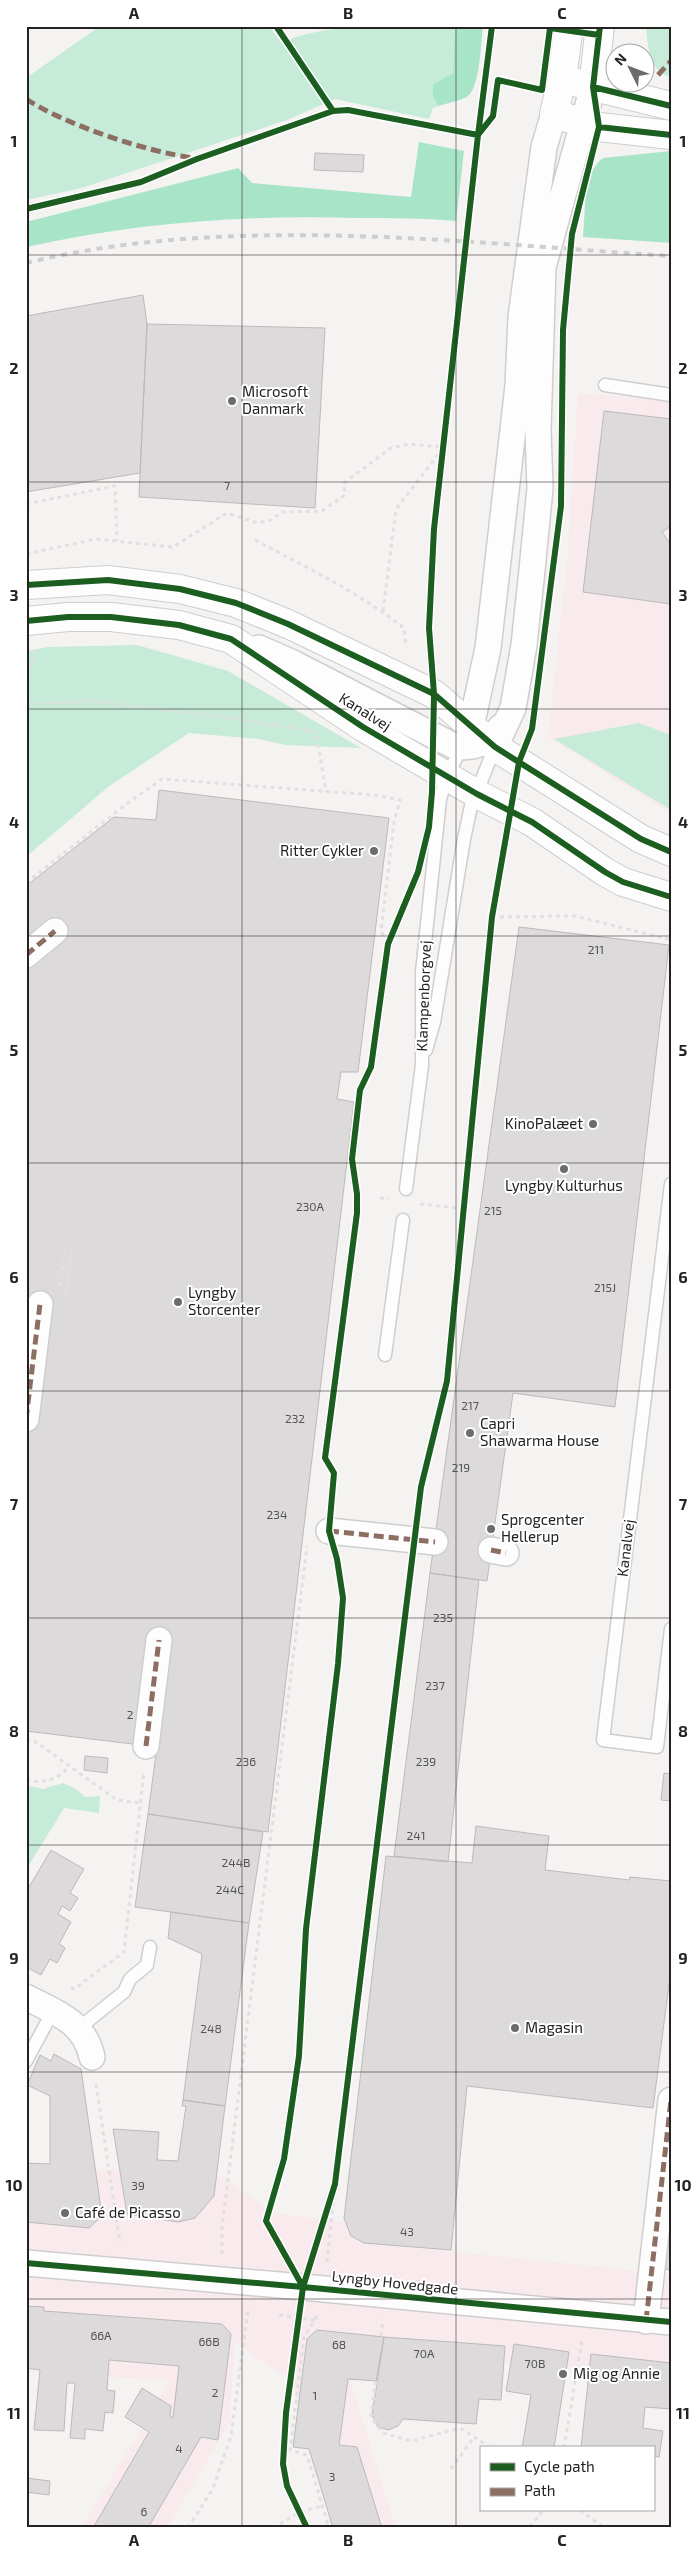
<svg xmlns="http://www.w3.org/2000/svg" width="697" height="2554" viewBox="0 0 697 2554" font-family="'Exo 2',sans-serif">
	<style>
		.commercial { fill: #f9eaed }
		.green { fill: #c6ebd8 }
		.forest { fill: #a8e4c8 }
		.building { fill: #dcdada; stroke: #bcbab9 }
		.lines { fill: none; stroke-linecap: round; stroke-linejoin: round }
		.lane-casing { stroke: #cfcecd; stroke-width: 15 }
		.street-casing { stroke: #cfcecd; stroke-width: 28 }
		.secondary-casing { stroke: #cfcecd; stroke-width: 30 }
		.path { stroke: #e1dfdf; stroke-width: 3; stroke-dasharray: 4 4; stroke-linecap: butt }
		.lane { stroke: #fefdfd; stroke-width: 12 }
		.street { stroke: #fefdfd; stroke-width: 25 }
		.secondary { stroke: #fefdfd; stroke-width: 28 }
		.rail { stroke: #cfcece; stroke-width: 4; stroke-dasharray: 6 6; stroke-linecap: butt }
		.quiet { stroke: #8d6e63; stroke-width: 5; stroke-dasharray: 10 5; stroke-linecap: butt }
		.cycleway-casing { stroke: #fff; stroke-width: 9 }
		.cycleway { stroke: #1b5e20; stroke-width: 6 }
		.grid { fill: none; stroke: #242322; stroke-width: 1; stroke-opacity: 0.55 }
		.poi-dot { fill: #6d6c6b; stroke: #fff; stroke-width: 2 }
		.labels { text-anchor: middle; stroke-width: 4; stroke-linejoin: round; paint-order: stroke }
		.number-label { font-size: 12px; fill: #545352 }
		.poi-label { font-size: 15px; fill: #242322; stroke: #fff; text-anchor: start }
		.street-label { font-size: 15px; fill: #242322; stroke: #fff }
		.neatline { fill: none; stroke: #242322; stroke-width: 2 }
		.grid-label { font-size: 16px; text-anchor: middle; font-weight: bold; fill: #242322 }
	</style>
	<rect width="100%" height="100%" fill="#f5f3f2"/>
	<path class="commercial" d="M578,393L671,401V814L548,737L567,560Z
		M26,2164L223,2178L274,2213L347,2222L407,2247L671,2274V2376L379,2352L351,2382L396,2528H336L314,2447L290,2380L234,2343L230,2423L167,2528H81L170,2381L26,2371Z"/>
	<path class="green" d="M100,26H269L281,42C335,21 398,26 455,26L453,73L434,85L433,96L438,106L433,108L429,119L335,99L287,120L82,188L26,200V78Z
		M646,26H671V77C648,72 648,45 646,26Z
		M137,645L228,671L361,748L285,745L259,739L189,733L108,787L26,857V651L48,647Z
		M639,723L671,735V810L554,739Z
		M63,1783L76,1789L85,1797L100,1796L99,1813L64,1808L26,1870V1785L43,1789Z"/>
	<path class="forest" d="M455,26H483C481,41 480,87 468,96C461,101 447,103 438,106L433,96V85L453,73Z
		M419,142L464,151L456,221C423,218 391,218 358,218C241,215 140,222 26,247V222L238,168L252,183L411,197Z
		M671,151V243L583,237C586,212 582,173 603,158Z"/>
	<path class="building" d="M315,153L364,155L363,172L314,170Z
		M143,295L147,324L140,473L26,492V316Z
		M147,324L325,328L315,508L139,497Z
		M604,411L671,419V526L662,532L671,545V604L583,592Z
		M159,790L389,818L358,1072H341L337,1099L354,1102L268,1832L148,1814L157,1747L26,1731V886L114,817L156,820Z
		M519,927L669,945L615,1407L513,1393L487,1581L430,1573Z
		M430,1573L479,1580L448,1862L394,1856Z
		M85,1756L108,1758L107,1773L84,1770Z
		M664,1773L671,1774V1801L661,1800Z
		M148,1814L263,1832L249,1923L135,1907Z
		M476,1826L549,1836L545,1870L629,1880L630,1877L671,1881V1969L653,2108L467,2086L451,2250L364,2243L351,2236L344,2218L386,1856L472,1863Z
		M51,1850L84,1869L70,1893L78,1898L70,1911L62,1906L58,1914L71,1922L59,1944L65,1948L57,1963L50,1959L41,1975L26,1967V1892Z
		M171,1912L249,1923L225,2106L183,2100L202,1954L168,1938Z
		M54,2054L81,2069L102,2216L89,2228L26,2222V2163L50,2164V2096L27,2085L40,2055L51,2061Z
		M183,2100L225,2106L214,2196L195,2218L178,2222L127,2214L113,2129L159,2132L157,2160L178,2161L186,2106H182Z
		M671,2146V2270L657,2268Z
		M26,2306L44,2307V2311L222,2324L231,2334L218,2440L201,2437L148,2528H93L149,2432L125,2417L142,2388L171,2406L170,2416L173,2418L179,2366L109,2360L107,2390L115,2391L113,2413L105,2412L103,2431L85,2429V2439L70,2438L75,2383H67L64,2431L34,2430L40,2370L26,2368Z
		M317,2330L384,2337L376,2381L348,2379L339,2445L357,2447L382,2528H333L309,2449L293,2447L307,2339Z
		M384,2337L505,2346L501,2400L479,2399L476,2424L403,2419L398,2426L388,2430L378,2427L372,2415Z
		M514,2344L569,2352L554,2448H522L531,2395L506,2391Z
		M591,2354L671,2363V2409L645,2407L643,2428L663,2431L659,2457L653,2456V2448H581Z
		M26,2478L50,2481L49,2495L26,2492Z"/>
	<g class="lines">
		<g class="lane-casing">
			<path id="lane" d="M605,385L671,395
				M426,1050L434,1022L464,839L471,806L495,747
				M671,1184L603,1740L657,1747L671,1629
				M406,1189L422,1065V972L440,799L447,776L464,743
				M385,1355L403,1220
				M79,2028L124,1992L130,1979L147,1965L150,1947
				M26,2061L53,2011"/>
		</g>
		<g class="street-casing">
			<path id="street" d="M259,648L293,663L452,745C472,750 488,743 501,727
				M471,727L488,648L518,386L521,317L544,147L554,114
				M495,747L513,708L524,645L532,570L540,488L538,430L543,267L593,87
				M26,955L55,931
				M26,1419L40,1304
				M329,1531L435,1542
				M491,1550L506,1553
				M146,1746L159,1640
				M26,1997C56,2013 84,2021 92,2057
				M26,2263L303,2287L671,2322
				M646,2321L671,2100"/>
		</g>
		<g class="secondary-casing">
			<path id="secondary" d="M569,26L562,79L554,114L599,127L671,135
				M562,79L671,106
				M593,87L600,26
				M26,585L108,580L180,589L236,603L288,624L434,694L495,747L641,839L671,852
				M26,621L68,617H111L179,625L231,639L363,727L477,794L532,822L605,872L623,882L671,897"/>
		</g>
		<path class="path" d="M26,504L115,486L117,541
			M255,540C306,567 358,592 404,628L406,647
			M26,554L96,539L173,547L227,513L258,523L271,520L282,512L322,511L345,495L344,483L391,448L408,444L444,447
			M383,611L396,509L444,447
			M26,684L36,648
			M26,704L92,701L222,717L316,732L326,792
			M26,883L125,805L162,779L374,795L400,800L394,822L381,931L388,944
			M492,917L575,916L671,940
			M380,1198L389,1199
			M420,1204L465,1209
			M60,1286L65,1246
			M66,1295L72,1248
			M26,1740H33L117,1800L141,1803
			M26,1780C44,1784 58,1780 69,1766
			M71,1987L74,1989L124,1952L144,1772
			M96,2084L120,2243
			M222,2254V2227L307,1546
			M327,2262L335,2184
			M279,2315L315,2320
			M317,2316L304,2337L290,2450L307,2455L329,2528
			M381,2336L383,2320
			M376,2381L371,2415L376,2425L383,2433L412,2441L452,2430L462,2429L491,2448
			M564,2448L582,2340
			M451,2469L474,2437
			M580,2510L604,2528
			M530,2527L543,2510
			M188,2528L213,2488L231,2436L248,2310
			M273,2528L299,2512L322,2506"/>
		<use href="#lane" class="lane"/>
		<use href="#street" class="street"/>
		<use href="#secondary" class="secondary"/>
		<path class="rail" d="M26,263C231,213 463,243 671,256"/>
		<path class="quiet" d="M658,75L671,61
			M26,99C66,125 147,152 194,158
			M26,955L55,931
			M26,1419L40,1304
			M329,1531L435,1542
			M491,1550L506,1553
			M146,1746L159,1640
			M646,2321L671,2100"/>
		<g class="cycleway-casing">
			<path id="cycleway" d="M276,26L333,111
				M593,87L671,106
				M599,127L671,135
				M478,135L493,116L498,80L542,90L550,28L599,35
				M26,209L141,182L197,159L333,111L348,110L478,135
				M26,585L108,580L180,589L236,603L288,624L434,694L495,747L641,839L671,852
				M26,621L68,617H111L179,625L231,639L363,727L477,794L532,822L605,872L623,882L671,897
				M26,2263L303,2287L671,2322
				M303,2287L266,2221L284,2159L299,2056L306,1929L338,1664L343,1598L337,1559L329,1531L334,1473L325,1458L357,1213V1194L352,1159L360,1090L371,1067L388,944L418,872L429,827L432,792L434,694L429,628L434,529L478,135L492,26
				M307,2528L287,2486L283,2464L286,2413L303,2287L335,2184L421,1487L447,1381L492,917L519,762L532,729L561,506L563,330L572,234L599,127L593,87L600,26"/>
		</g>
		<use href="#cycleway" class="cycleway"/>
	</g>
	<path class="grid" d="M242,26V2528M456,26V2528M26,255H671M26,482H671M26,709H671M26,936H671M26,1163H671M26,1391H671M26,1618H671M26,1845H671M26,2072H671M26,2299H671"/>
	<g class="poi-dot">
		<circle cx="232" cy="401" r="5"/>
		<circle cx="374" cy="851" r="5"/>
		<circle cx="593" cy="1124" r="5"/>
		<circle cx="564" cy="1169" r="5"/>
		<circle cx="178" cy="1302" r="5"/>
		<circle cx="470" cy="1433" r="5"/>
		<circle cx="491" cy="1529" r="5"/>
		<circle cx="515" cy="2028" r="5"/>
		<circle cx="65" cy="2213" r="5"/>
		<circle cx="563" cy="2374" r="5"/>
	</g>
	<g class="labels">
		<g class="number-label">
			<text x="227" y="490">7</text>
			<text x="596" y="954">211</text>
			<text x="310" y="1211">230A</text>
			<text x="493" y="1215">215</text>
			<text x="605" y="1292">215J</text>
			<text x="470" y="1410">217</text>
			<text x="295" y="1423">232</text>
			<text x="461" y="1472">219</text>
			<text x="277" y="1519">234</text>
			<text x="443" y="1622">235</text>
			<text x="435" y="1690">237</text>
			<text x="130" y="1719">2</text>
			<text x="246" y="1766">236</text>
			<text x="426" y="1766">239</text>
			<text x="416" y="1840">241</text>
			<text x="236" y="1867">244B</text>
			<text x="230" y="1894">244C</text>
			<text x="211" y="2033">248</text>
			<text x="138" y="2190">39</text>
			<text x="407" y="2236">43</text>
			<text x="101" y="2340">66A</text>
			<text x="209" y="2346">66B</text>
			<text x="339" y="2349">68</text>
			<text x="424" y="2358">70A</text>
			<text x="535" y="2368">70B</text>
			<text x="215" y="2397">2</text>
			<text x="315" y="2400">1</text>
			<text x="179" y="2453">4</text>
			<text x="332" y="2481">3</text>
			<text x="144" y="2516">6</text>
		</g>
		<g class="poi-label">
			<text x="242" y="397">Microsoft<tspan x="242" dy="17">Danmark</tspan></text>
			<text x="364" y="856" text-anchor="end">Ritter Cykler</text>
			<text x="583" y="1129" text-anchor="end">KinoPalæet</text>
			<text x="564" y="1191" text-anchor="middle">Lyngby Kulturhus</text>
			<text x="188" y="1298">Lyngby<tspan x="188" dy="17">Storcenter</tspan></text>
			<text x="480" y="1429">Capri<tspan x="480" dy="17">Shawarma House</tspan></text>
			<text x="501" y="1525">Sprogcenter<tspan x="501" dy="17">Hellerup</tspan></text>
			<text x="525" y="2033">Magasin</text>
			<text x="75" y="2218">Café de Picasso</text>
			<text x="573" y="2379">Mig og Annie</text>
		</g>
		<g class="street-label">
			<text transform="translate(365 712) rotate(32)" y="5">Kanalvej</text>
			<text transform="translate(424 996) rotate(-88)" y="5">Klampenborgvej</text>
			<text transform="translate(626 1548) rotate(-83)" y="5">Kanalvej</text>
			<text transform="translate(395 2283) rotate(6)" y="5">Lyngby Hovedgade</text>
		</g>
	</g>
	<rect width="697" height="2554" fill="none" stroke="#ffffff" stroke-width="55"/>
	<rect x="480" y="2446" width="175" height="65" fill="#ffffff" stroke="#a7a7a7"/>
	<rect x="490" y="2463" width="25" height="8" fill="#1b5e20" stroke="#a7a7a7"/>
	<text x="524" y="2472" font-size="15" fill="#242322">Cycle path</text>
	<rect x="490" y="2488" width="25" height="8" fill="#8d6e63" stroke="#a7a7a7"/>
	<text x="524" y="2496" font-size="15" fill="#242322">Path</text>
	<g transform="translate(630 68) rotate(312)"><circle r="24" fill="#ffffff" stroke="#a7a7a7"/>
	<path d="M0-4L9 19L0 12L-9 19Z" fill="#6d6c6b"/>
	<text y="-8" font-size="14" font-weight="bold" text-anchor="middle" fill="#242322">N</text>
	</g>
	<rect x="28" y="28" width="642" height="2498" class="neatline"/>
	<g class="grid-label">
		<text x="134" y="19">A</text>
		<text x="348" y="19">B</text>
		<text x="562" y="19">C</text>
		<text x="14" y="147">1</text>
		<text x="683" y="147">1</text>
		<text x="14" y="374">2</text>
		<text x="683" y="374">2</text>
		<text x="14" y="601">3</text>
		<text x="683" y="601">3</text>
		<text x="14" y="828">4</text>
		<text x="683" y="828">4</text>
		<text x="14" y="1056">5</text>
		<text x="683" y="1056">5</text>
		<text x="14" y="1283">6</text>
		<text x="683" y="1283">6</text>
		<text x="14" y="1510">7</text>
		<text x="683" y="1510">7</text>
		<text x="14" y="1737">8</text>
		<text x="683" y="1737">8</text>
		<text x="14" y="1964">9</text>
		<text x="683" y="1964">9</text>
		<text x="14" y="2191">10</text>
		<text x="683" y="2191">10</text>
		<text x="14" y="2419">11</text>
		<text x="683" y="2419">11</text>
		<text x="134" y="2546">A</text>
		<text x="348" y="2546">B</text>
		<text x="562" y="2546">C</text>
	</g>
</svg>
